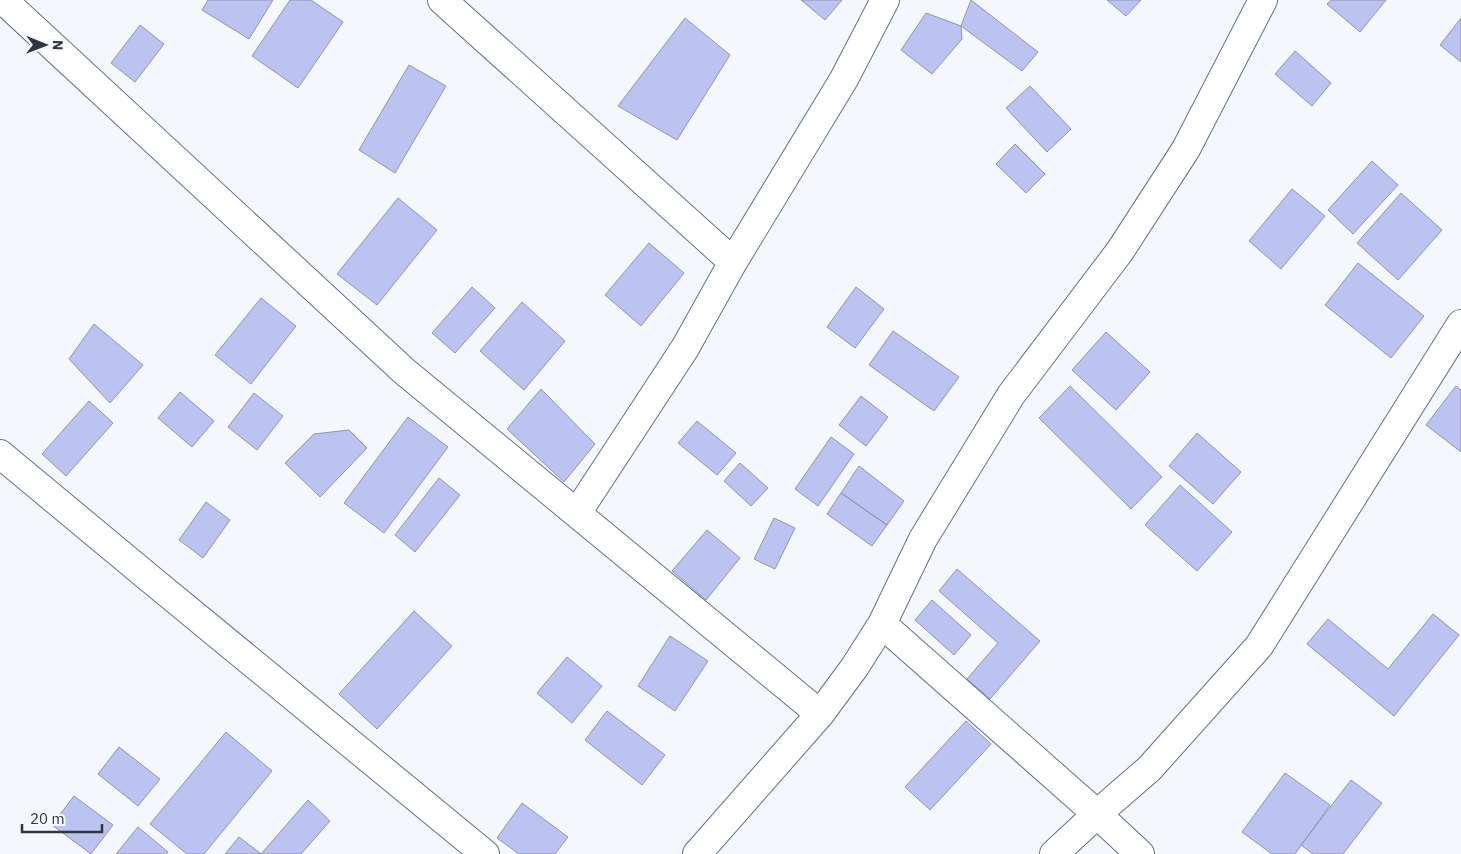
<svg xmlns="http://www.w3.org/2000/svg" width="1461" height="854" viewBox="0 0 1461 854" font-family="'IBM Plex Sans',sans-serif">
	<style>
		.building { fill: #bdc3f0; stroke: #9094ae }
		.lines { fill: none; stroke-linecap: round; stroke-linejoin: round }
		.minor-casing { stroke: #627288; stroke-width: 30 }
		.minor { stroke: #fff; stroke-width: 28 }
	</style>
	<rect width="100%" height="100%" fill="#f4f7fc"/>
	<path class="building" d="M208,0H273L249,39L202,10Z
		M290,0H311L343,22L298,88L252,56Z
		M801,0H842L825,20Z
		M971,0L1038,52L1022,71L961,26Z
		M1107,0H1141L1126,16Z
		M1331,0H1386L1360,32L1327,4Z
		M926,13L961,26L962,39L932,74L901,50Z
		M685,18L730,55L677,140L618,106Z
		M1461,18V62L1440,45Z
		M140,25L164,44L135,82L111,63Z
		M1295,51L1331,83L1312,106L1275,74Z
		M409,65L446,86L395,173L359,150Z
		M1030,86L1071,129L1047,152L1006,108Z
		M1015,144L1045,174L1026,193L996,164Z
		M1372,161L1398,185L1353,234L1328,210Z
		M1292,189L1325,216L1281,269L1249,241Z
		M1401,193L1442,230L1398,280L1357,243Z
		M398,198L437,230L377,305L337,274Z
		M649,243L684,273L641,326L605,295Z
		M1358,263L1424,316L1391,358L1325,305Z
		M472,287L495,308L455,353L432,333Z
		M856,287L884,309L855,348L827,327Z
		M261,298L296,326L251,384L215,355Z
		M522,302L565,341L524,390L480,351Z
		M94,324L143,365L110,403L69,359Z
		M893,331L959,377L934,411L869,365Z
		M1106,332L1150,372L1116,410L1072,370Z
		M1070,386L1162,477L1131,509L1039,418Z
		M1456,386L1461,390V452L1426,425Z
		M541,389L595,444L564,482L507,429Z
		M180,392L214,421L192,447L158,418Z
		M254,393L283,416L257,450L228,427Z
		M861,396L888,417L866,446L839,425Z
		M89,401L113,423L66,476L42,454Z
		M408,417L448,447L384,533L344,503Z
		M697,421L736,453L717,475L678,443Z
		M349,430L367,448L320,497L285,463L314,434Z
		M1197,433L1241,472L1213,504L1169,466Z
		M831,437L854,454L818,506L795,489Z
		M740,463L768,488L751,506L724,481Z
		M859,466L904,501L887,525L841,493Z
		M439,478L460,495L415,552L395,535Z
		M1180,485L1232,532L1197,571L1145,525Z
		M841,493L887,525L872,546L827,514Z
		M206,502L230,520L203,558L179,540Z
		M774,518L795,528L775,569L754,559Z
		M707,530L740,558L706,600L672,571Z
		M957,569L1040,641L990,699L967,679L998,643L939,591Z
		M932,600L971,635L954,655L915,620Z
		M414,611L452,646L377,729L339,694Z
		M1433,614L1459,635L1394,716L1307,644L1328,619L1388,669Z
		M670,636L708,661L675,711L638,686Z
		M567,657L602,686L572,723L537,693Z
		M607,711L665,755L642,785L585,740Z
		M966,721L991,744L930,810L905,787Z
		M226,732L272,771L204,854H187L150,824Z
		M119,747L160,779L138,806L98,774Z
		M1285,773L1330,805L1295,854H1272L1242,832Z
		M1351,780L1382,803L1343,854H1313L1301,845Z
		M74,796L113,825L91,854L52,825Z
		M308,800L330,821L301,854H261Z
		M522,803L568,837L555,854H519L497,838Z
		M138,827L168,852L166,854H116Z
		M239,837L260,853L261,854H225Z"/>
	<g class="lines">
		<g class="minor-casing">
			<path id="minor" d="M3,0L404,371L820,714
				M442,0L733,262
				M0,454L148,577L485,854
				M577,513L685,348L733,262L844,79L885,0
				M882,624L1097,814L1140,854
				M697,854L820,714L854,668L882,624L923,539L1011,395L1120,251L1186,149L1263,0
				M1054,854L1097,814L1149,769L1259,646L1461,324"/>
		</g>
		<use href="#minor" class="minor"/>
	</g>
	<g transform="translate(45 45) rotate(91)" stroke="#f4f7fc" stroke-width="4" paint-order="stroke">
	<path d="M0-4L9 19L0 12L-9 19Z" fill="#2f3640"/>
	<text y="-8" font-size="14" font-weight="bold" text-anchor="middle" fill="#2f3640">N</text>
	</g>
	<path d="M22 824v8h80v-8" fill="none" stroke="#2f3640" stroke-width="2.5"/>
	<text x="30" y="824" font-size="15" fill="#2f3640" stroke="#f4f7fc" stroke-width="4" paint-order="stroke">20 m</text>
</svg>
